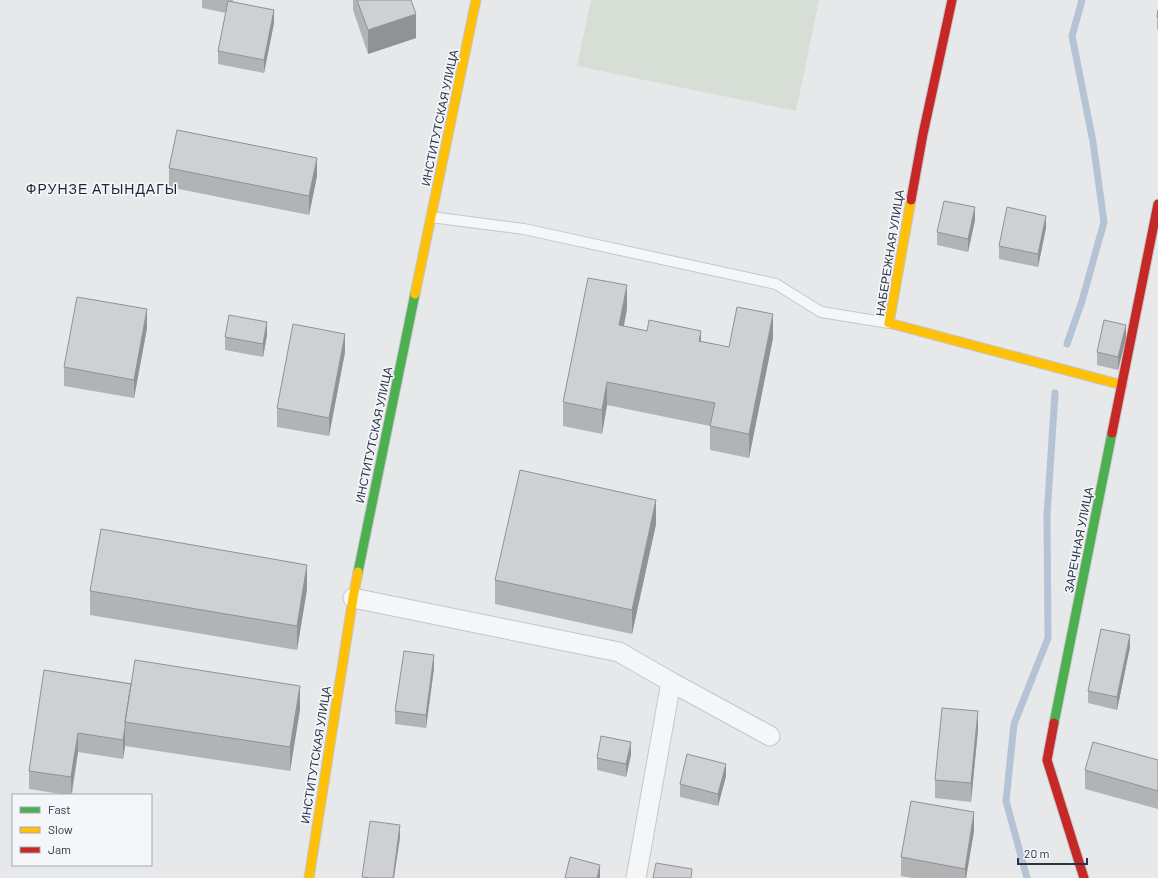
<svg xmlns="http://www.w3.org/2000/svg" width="1158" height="878" viewBox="0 0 1158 878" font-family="Barlow,sans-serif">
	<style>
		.green { fill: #d6ded6 }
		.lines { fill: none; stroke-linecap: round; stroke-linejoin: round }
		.stream { stroke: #b4c4d5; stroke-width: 7 }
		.lane-casing { stroke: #c4c6c8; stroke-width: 12 }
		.street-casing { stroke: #c4c6c8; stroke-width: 21 }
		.fast-casing { stroke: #c4c6c8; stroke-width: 11 }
		.slow-casing { stroke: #c4c6c8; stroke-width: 11 }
		.jam-casing { stroke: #c4c6c8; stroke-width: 11 }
		.lane { stroke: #f5f6f7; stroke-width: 10 }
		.street { stroke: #f5f6f7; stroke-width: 19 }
		.fast { stroke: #4caf50; stroke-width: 9 }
		.slow { stroke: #ffc107; stroke-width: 9 }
		.jam { stroke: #c62828; stroke-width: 9 }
		.wall { fill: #b1b3b5 }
		.shaded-wall { fill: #909294 }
		.building { fill: #ced0d3; stroke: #909294 }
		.labels { text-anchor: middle; stroke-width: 3.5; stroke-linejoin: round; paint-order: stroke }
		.street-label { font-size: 12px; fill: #2b3445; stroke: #f4f6f9 }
		.quarter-label { font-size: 14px; letter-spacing: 1px; fill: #1d2536; stroke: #f4f6f9 }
	</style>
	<rect width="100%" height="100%" fill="#e6e8ea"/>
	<path class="green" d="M591,0H819L796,111L577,66Z"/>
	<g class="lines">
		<path class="stream" d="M1067,344L1082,301L1104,222L1093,142L1072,36L1082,0
			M1027,878L1006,801L1014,724L1048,638L1047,516L1055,393"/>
		<g class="lane-casing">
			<path id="lane" d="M431,217L524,229L776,284L821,312L889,323"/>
		</g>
		<g class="street-casing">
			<path id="street" d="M353,598L619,652L671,682L770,736
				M636,878L671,682"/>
		</g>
		<g class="fast-casing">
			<path id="fast" d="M358,572L415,294
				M1054,723L1112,433"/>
		</g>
		<g class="slow-casing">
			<path id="slow" d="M911,200L889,323L1122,385
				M415,294L476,0
				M309,878L353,598L358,572"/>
		</g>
		<g class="jam-casing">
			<path id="jam" d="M911,200L923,134L952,0
				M1112,433L1158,204
				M1054,723L1047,760L1084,878"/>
		</g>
		<use href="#lane" class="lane"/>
		<use href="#street" class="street"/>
		<use href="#fast" class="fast"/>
		<use href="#slow" class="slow"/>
		<use href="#jam" class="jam"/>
	</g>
	<path class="wall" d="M202,0H233V2L274,23L264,73L218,64V51L226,13L202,8Z
		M353,0H411L416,38L368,54L353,10Z
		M1158,10V30L1157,29V17Z
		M169,168L317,176L309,215L169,187Z
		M975,220L968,252L937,245V232Z
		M1046,228L1038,267L999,259V246Z
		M627,309L624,326L729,347L773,338L749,458L710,450V426L607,405L602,434L563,426V402Z
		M147,328L134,398L64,386V367Z
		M267,335L263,357L225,350V337Z
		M1126,338L1118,370L1097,365V352Z
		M345,352L329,436L277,427V408Z
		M656,524L632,634L495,604V580Z
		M307,589L297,650L90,615V591Z
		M1130,647L1117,710L1088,703V691Z
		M434,668L426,728L395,724V711Z
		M44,670L300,709L290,771L125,746L123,759L78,752L72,795H67L29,789V771Z
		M978,730L971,802L935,798V780Z
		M631,755L626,777L597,770V758Z
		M1158,760V809L1085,789V770Z
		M726,776L718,806L680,797V784Z
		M974,831L966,878H912L901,876V857Z"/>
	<path class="shaded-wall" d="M274,10V23L264,73V60Z
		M416,14V38L368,54V30Z
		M317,158V176L309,215V196Z
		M975,207V220L968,252V239Z
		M1046,216V228L1038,267V254Z
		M627,285V309L619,349V325Z
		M147,309V328L134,398V380Z
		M773,314V338L749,458V434Z
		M267,322V335L263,357V344Z
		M1126,325V338L1118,370V357Z
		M701,331V355L699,341Z
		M345,334V352L329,436V418Z
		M607,382V405L602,434V410Z
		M656,500V524L632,634V610Z
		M307,565V589L297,650V626Z
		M1130,635V647L1117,710V697Z
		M434,655V668L426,728V715Z
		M300,686V709L290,771V747Z
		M978,711V730L971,802V783Z
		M125,727V746L123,759V740Z
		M78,733V752L71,795V777Z
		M631,742V755L626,777V764Z
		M726,764V776L718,806V794Z
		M974,812V831L966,878H965V869Z
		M400,825V838L394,878H393Z
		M600,865V878H597Z"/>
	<path class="building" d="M357,0H411L416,14L368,30Z
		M228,1L274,10L264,60L218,51Z
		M1158,10V17H1157Z
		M177,130L317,158L309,196L169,168Z
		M944,201L975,207L968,239L937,232Z
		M1007,207L1046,216L1038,254L999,246Z
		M588,278L627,285L619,325L647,331L649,320L701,331L699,341L729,347L737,307L773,314L749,434L710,426L715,403L607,382L602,410L563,402Z
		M77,297L147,309L134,380L64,367Z
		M229,315L267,322L263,344L225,337Z
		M1104,320L1126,325L1118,357L1097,352Z
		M293,324L345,334L329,418L277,408Z
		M520,470L656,500L632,610L495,580Z
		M101,529L307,565L297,626L90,591Z
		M1101,629L1130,635L1117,697L1088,691Z
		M404,651L434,655L426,715L395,711Z
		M135,660L300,686L290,747L125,722Z
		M44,670L131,684L125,722V727L123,740L78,733L71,777L29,771Z
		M942,708L978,711L971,783L935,780Z
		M601,736L631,742L626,764L597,758Z
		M1093,742L1158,760V791L1085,770Z
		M687,754L726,764L718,794L680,784Z
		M911,801L974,812L965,869L901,857Z
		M370,821L400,825L393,878H371L362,877Z
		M570,857L600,865L597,878H565Z
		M656,863L692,869L691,878H653Z"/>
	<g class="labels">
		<g class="street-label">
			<text transform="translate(440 118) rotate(-78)" y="4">ИНСТИТУТСКАЯ УЛИЦА</text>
			<text transform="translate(890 253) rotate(-81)" y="4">НАБЕРЕЖНАЯ УЛИЦА</text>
			<text transform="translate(374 435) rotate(-78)" y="4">ИНСТИТУТСКАЯ УЛИЦА</text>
			<text transform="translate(1079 540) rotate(-79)" y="4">ЗАРЕЧНАЯ УЛИЦА</text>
			<text transform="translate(316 755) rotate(-81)" y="4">ИНСТИТУТСКАЯ УЛИЦА</text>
		</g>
		<g class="quarter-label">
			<text x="102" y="194">ФРУНЗЕ АТЫНДАГЫ</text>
		</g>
	</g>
	<rect x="12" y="794" width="140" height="72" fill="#f4f6f9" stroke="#a4a8b1"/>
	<rect x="20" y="807" width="20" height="6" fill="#4caf50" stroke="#a4a8b1"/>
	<text x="48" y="814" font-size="12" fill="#2b3445">Fast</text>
	<rect x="20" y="827" width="20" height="6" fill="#ffc107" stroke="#a4a8b1"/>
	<text x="48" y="834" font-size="12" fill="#2b3445">Slow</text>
	<rect x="20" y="847" width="20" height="6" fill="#c62828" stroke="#a4a8b1"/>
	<text x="48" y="854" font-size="12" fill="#2b3445">Jam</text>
	<path d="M1018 858v6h69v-6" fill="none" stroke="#2b3445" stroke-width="2"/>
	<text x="1024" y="858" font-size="12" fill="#2b3445" stroke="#f4f6f9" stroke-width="3" paint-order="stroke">20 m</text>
</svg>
